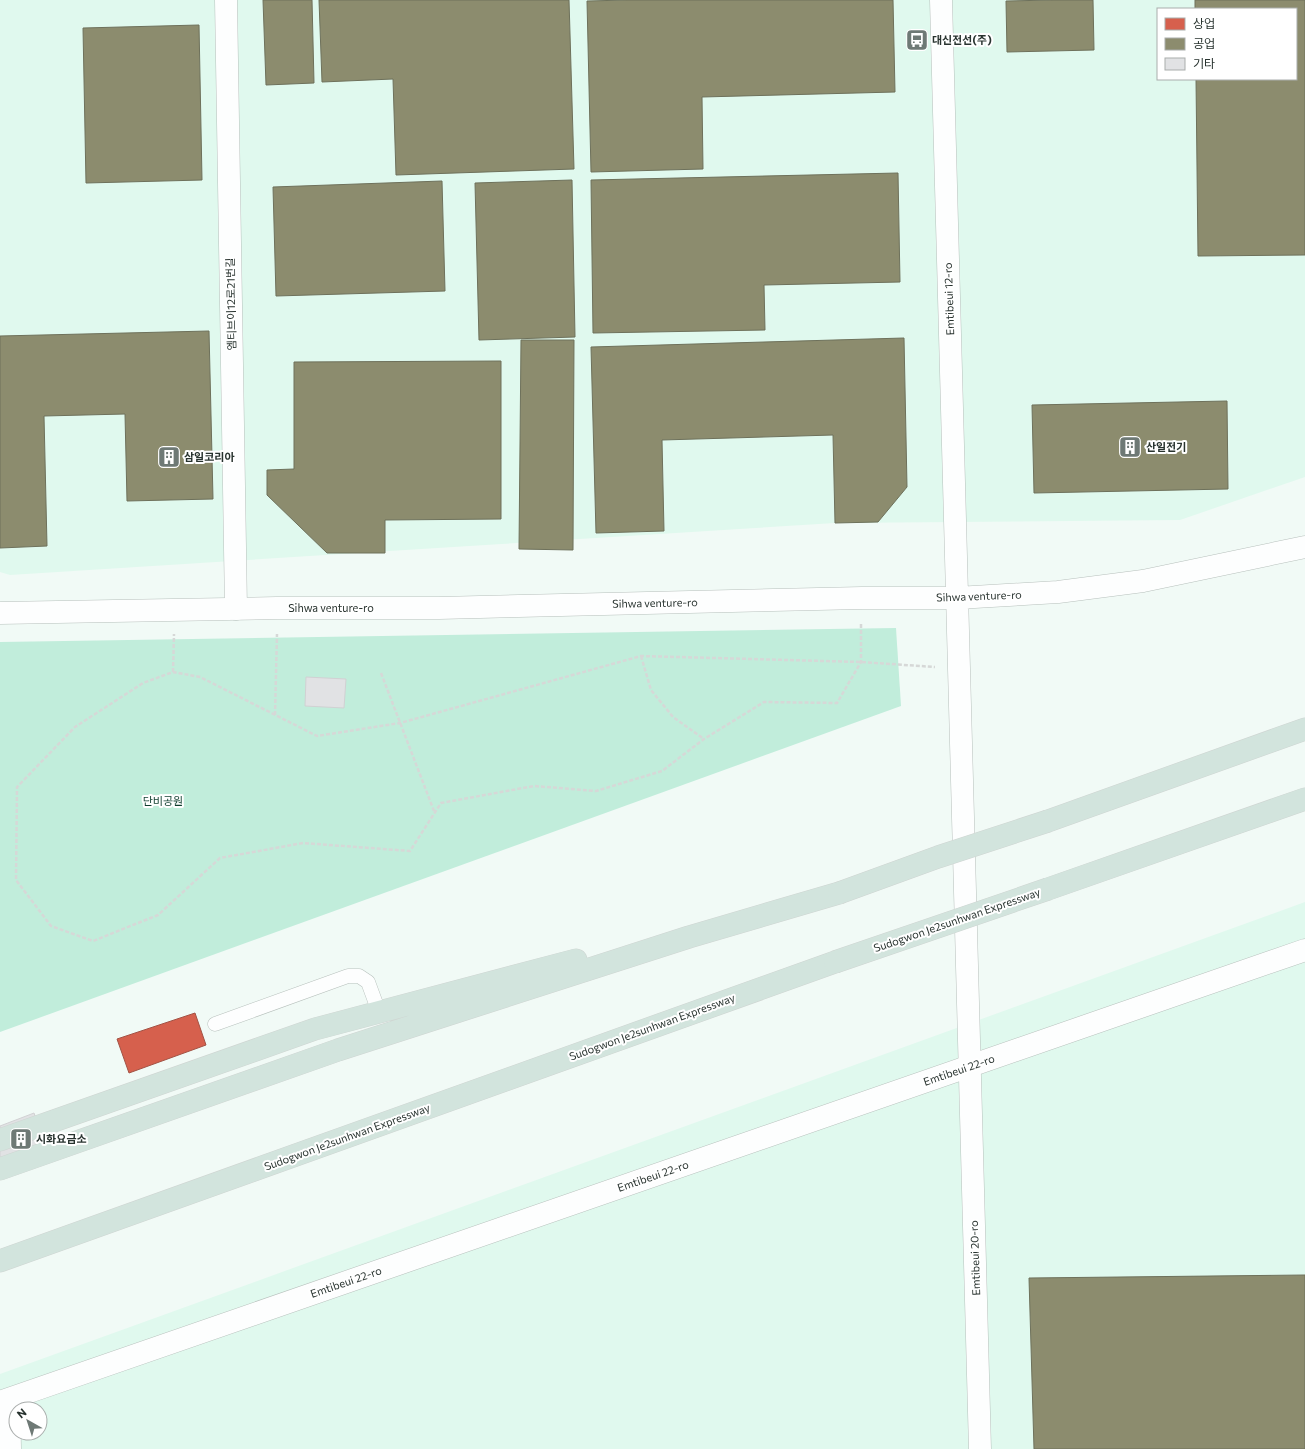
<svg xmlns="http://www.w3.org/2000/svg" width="1305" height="1449" viewBox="0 0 1305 1449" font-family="Commissioner,'Noto Sans KR',sans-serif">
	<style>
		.built { fill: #e0f9ee; fill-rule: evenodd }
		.green { fill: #c1eddb }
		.shops { fill: #d6604d; stroke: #a25244 }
		.industry { fill: #8c8c6e; stroke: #6e715b }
		.building { fill: #e1e2e4; stroke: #d1d1d3 }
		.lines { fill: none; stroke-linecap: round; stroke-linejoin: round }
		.lane-casing { stroke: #b7c0bc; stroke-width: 15 }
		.street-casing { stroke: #b7c0bc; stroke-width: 23 }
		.secondary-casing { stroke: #b7c0bc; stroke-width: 23 }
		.highway-casing { stroke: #cfd5d2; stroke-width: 23 }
		.path { stroke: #d6d8d7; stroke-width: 2.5; stroke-dasharray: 4 2; stroke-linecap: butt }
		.lane { stroke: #fdfefe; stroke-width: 14 }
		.street { stroke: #fdfefe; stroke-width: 22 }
		.secondary { stroke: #fdfefe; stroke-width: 22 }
		.highway { stroke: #d2e4dd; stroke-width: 22 }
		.highway-bridge-casing { stroke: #cfd5d2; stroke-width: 23; stroke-linecap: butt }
		.highway-bridge { stroke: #d2e4dd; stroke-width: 22 }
		.labels { text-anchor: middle; stroke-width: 4; stroke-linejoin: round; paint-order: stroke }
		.poi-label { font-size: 11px; font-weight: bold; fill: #28332f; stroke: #fff; text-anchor: start }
		.street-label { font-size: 11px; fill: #28332f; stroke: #fff }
		.park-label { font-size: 11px; fill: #0e3d2e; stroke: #fff }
	</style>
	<rect width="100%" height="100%" fill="#f1faf6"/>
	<path class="built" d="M0,0H1305V477L1180,520L835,523L10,575L0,572ZM1158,9H1296V79H1158Z
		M1305,902V1449H0V1374ZM16,1409H40V1433H16Z"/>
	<path class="green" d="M896,628L901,706L0,1032V642Z"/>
	<path class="shops" d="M195,1013L206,1045L129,1073L117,1039Z"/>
	<path class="industry" d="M263,0H312L314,83L266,85Z
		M319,0H569L574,169L396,175L393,79L322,82Z
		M627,0H893L895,92L702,97L703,169L591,172L587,1Z
		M1053,0H1093L1094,50L1007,52L1006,1Z
		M1195,0H1305V255L1198,256L1196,79H1296V9H1195Z
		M199,25L202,180L86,183L83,28Z
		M898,173L900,282L764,285L765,330L593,333L591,180Z
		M572,180L575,337L479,340L475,183Z
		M442,181L445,291L276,296L273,187Z
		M209,331L213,499L127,501L125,414L44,416L47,546L0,548V336Z
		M904,338L907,487L878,522L835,523L833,435L662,440L664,531L596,533L591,347Z
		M521,340H574L573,550L519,549Z
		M501,361V519L385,520V553H327L267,495V470L294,469V362Z
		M1227,401L1228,489L1034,493L1032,405Z
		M1305,1275V1449H1034L1029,1278Z"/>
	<path class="building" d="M306,677L346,679L344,708L305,706Z
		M34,1113L48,1152L0,1169V1126Z"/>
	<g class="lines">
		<g class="lane-casing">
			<path id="lane" d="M215,1024L348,976H359L368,982L379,1012"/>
		</g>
		<g class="street-casing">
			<path id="street" d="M226,0L236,609
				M9,1399L10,1449
				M0,1402L1305,950"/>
		</g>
		<g class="secondary-casing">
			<path id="secondary" d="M941,0L980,1449
				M0,613L277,608H439L862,598H957L1058,592L1143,581L1305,547"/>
		</g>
		<g class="highway-casing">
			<path id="highway" d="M1048,821L1305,729
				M1048,889L1305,799
				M0,1140L315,1029L576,960
				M0,1169L338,1050L689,937L839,893
				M0,1261L835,962"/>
		</g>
		<path class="path" d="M861,624V662L837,703L764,702L704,739L662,771L596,791L534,786L441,803L410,851L303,843L220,858L158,915L93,941L51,926L16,880L17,787L75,727L143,683L173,672L200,677L317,736L400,723L641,656L861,662L935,667
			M641,656L651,690L673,717L704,739
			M173,672L174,634
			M381,673L434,811
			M275,715L277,634"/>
		<use href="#lane" class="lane"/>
		<use href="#street" class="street"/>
		<use href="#secondary" class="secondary"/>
		<use href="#highway" class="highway"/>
		<g class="highway-bridge-casing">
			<path id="highway-bridge" d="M839,893L938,857L1048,821
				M835,962L1048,889"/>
		</g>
		<use href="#highway-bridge" class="highway-bridge"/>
	</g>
	<defs>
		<g id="bus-square" transform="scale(1.15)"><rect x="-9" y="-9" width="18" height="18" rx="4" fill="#6e7975" stroke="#fff"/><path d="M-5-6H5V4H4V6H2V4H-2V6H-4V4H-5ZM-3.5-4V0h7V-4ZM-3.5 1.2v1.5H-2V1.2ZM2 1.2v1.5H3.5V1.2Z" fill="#fff"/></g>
		<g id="building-square" transform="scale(1.15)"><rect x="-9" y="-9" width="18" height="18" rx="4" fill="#6e7975" stroke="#fff"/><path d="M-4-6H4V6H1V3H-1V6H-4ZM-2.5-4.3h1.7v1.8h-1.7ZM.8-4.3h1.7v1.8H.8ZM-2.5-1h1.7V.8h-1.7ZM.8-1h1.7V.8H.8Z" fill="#fff"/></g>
	</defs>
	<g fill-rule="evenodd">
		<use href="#bus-square" x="917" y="40"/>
		<use href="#building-square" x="1130" y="447"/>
		<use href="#building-square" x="169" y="457"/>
		<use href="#building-square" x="21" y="1139"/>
	</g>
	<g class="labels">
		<g class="poi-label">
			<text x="932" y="44">대신전선(주)</text>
			<text x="1146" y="451">산일전기</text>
			<text x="184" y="461">삼일코리아</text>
			<text x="36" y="1143">시화요금소</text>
		</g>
		<g class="street-label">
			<text transform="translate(949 299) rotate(-92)" y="4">Emtibeui 12-ro</text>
			<text transform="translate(231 304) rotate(-91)" y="4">엠티브이12로21번길</text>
			<text transform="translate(979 596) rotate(-2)" y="4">Sihwa venture-ro</text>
			<text transform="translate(655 603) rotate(-1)" y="4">Sihwa venture-ro</text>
			<text x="331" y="612">Sihwa venture-ro</text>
			<text transform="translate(957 920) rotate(-19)" y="4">Sudogwon Je2sunhwan Expressway</text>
			<text transform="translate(652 1027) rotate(-20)" y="4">Sudogwon Je2sunhwan Expressway</text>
			<text transform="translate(959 1070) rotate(-19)" y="4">Emtibeui 22-ro</text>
			<text transform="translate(347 1137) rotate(-20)" y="4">Sudogwon Je2sunhwan Expressway</text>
			<text transform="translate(653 1176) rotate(-19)" y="4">Emtibeui 22-ro</text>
			<text transform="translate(975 1258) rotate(-92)" y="4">Emtibeui 20-ro</text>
			<text transform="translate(346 1282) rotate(-19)" y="4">Emtibeui 22-ro</text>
		</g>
		<g class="park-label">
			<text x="163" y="805">단비공원</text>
		</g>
	</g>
	<rect x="1157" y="8" width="140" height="72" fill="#ffffff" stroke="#a9adac"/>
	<rect x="1165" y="18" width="20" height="12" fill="#d6604d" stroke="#a9adac"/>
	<text x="1193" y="28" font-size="12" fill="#28332f">상업</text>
	<rect x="1165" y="38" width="20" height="12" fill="#8c8c6e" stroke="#a9adac"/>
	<text x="1193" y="48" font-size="12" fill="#28332f">공업</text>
	<rect x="1165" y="58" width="20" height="12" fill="#e1e2e4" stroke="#a9adac"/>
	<text x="1193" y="68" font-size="12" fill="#28332f">기타</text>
	<g transform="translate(28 1421) rotate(321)"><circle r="19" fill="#ffffff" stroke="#a9adac"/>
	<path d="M0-3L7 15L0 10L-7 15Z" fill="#6e7975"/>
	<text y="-6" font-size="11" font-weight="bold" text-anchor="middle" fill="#28332f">N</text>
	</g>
</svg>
